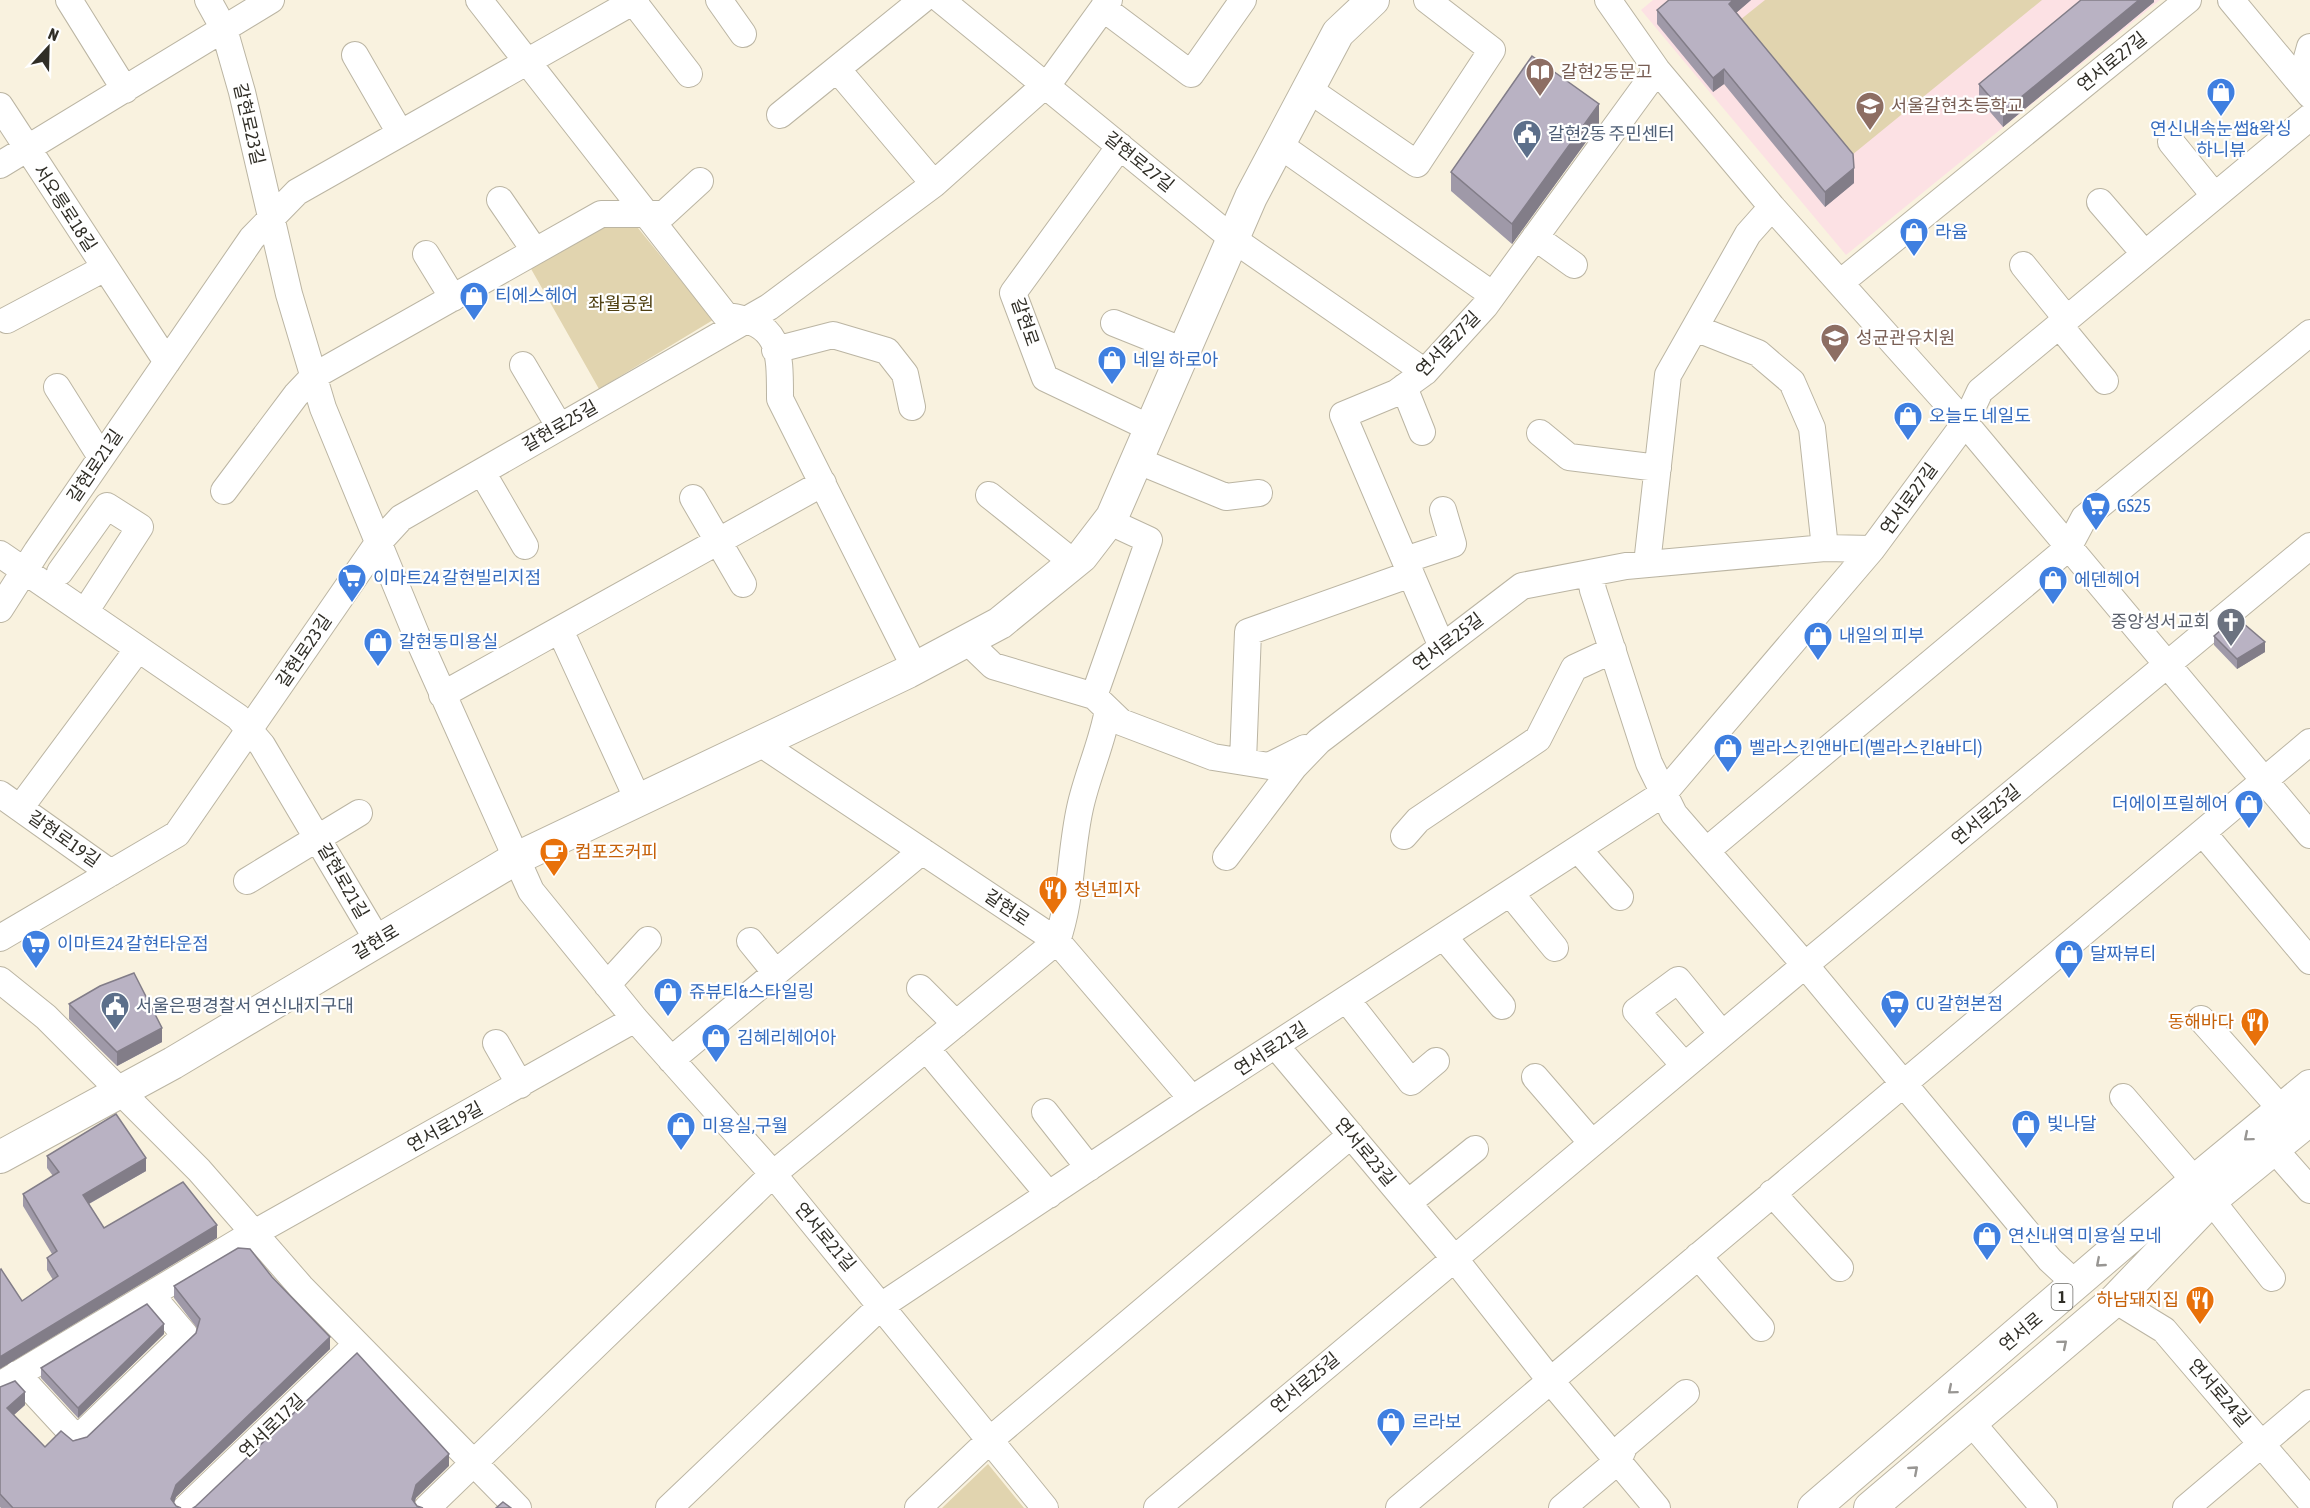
<svg xmlns="http://www.w3.org/2000/svg" width="2310" height="1508" viewBox="0 0 2310 1508" font-family="'Asap Condensed','Noto Sans KR',sans-serif">
	<style>
		.education { fill: #fce1e4 }
		.green { fill: #e1d4af }
		.lines { fill: none; stroke-linecap: round; stroke-linejoin: round }
		.minor-casing { stroke: #bbb5a3; stroke-width: 28 }
		.major-casing { stroke: #bbb5a3; stroke-width: 34 }
		.minor { stroke: #fff; stroke-width: 26 }
		.major { stroke: #fff; stroke-width: 32 }
		.wall { fill: #9f99a8 }
		.shaded-wall { fill: #827d88 }
		.building { fill: #b9b2c3; stroke: #827d88; stroke-width: 1.5 }
		.oneway { stroke: #989693 }
		.labels { text-anchor: middle; stroke-width: 4.5; stroke-linejoin: round; paint-order: stroke }
		.shield { fill: #fff; stroke: #6e6d68; stroke-width: 1.5 }
		.shield-label { font-size: 16px; font-weight: bold; fill: #302e27 }
		.street-label { font-size: 18px; fill: #302e27; stroke: #fff }
		.education-label { font-size: 18px; fill: #785e54; stroke: #fff; text-anchor: start }
		.shop-label { font-size: 18px; fill: #366cbe; stroke: #fff; text-anchor: start }
		.service-label { font-size: 18px; fill: #4e5e75; stroke: #fff; text-anchor: start }
		.park-label { font-size: 18px; fill: #504113; stroke: #fff }
		.worship-label { font-size: 18px; fill: #5b616d; stroke: #fff; text-anchor: end }
		.food-label { font-size: 18px; fill: #c56008; stroke: #fff; text-anchor: start }
	</style>
	<rect width="100%" height="100%" fill="#f9f2df"/>
	<path class="education" d="M1653,0H2160L1846,255L1641,10Z"/>
	<path class="green" d="M1765,0H2042L1852,155L1740,20Z
		M605,223L638,228L713,320L599,389L530,267Z
		M988,1464L1024,1508H942Z"/>
	<g class="lines">
		<g class="minor-casing">
			<path id="minor" d="M69,0L125,90
				M208,0L224,29L242,92L289,294L323,408L416,634L531,891L635,1019L773,1174L1045,1508
				M479,0L726,316C781,322 780,351 780,399L915,668
				M719,0L743,34
				M941,0L1233,239L1425,372
				M1608,0L1657,70L1772,207L1965,423L2310,835
				M2231,0L2310,95
				M633,1L689,74
				M1103,8L1191,74L1243,0
				M355,55L400,133
				M837,69L934,184
				M2300,83L2310,47
				M1308,89L1417,164L1492,50L1427,0
				M0,106L167,362
				M780,115L922,0
				M2171,142L2214,195
				M1278,144L1493,295
				M1120,146L1013,293L1045,378L1150,428
				M0,165L271,0
				M500,200L535,251
				M2100,202L2144,253
				M1535,237L1574,265
				M426,254L453,298
				M2023,265L2066,318
				M1840,283L2188,0
				M7,320L105,268
				M1114,323L1184,351
				M2059,325L2105,381
				M1695,328L1758,353L1792,382L1812,428L1825,548
				M775,350L833,335L887,351L905,374L912,407
				M523,365L559,426
				M57,387L101,457
				M1404,387L1422,432
				M1540,433L1569,457L1658,468
				M1136,460L1226,497L1259,493
				M482,472L525,546
				M224,491L296,395L314,376L601,214H664L700,181
				M989,495L1074,563
				M693,498L743,584
				M0,554L238,717L262,745L378,941
				M1405,560L1453,544L1443,510
				M1647,564L1668,375L1748,234L1772,207
				M60,572L107,506L140,527L85,612
				M1590,573L1593,590L1649,763L1674,814L1805,965L2050,1260L2076,1284
				M0,609L37,551L252,238L297,192L636,0
				M560,630L638,800
				M967,641L993,666L1094,696L1121,722L1213,757L1269,766L1305,748
				M1442,647L1343,415L1396,393L1425,372L1485,306L1657,70
				M442,695L823,483
				M1094,696L1149,540L1108,521
				M760,743L1057,941L1192,1099
				M1243,761L1248,632L1411,574
				M0,794L111,873
				M20,808L138,649
				M2203,833L2310,961
				M1404,836L1418,820L1538,739L1574,668L1613,650
				M1578,849L1620,897
				M1706,851L2068,548L2084,518L2310,333
				M1226,857L1294,767L1319,741L1522,586L1626,566L1825,548L1872,549
				M247,881L359,813
				M1510,893L1555,948
				M1444,937L1502,1006
				M0,938L177,834L378,543L401,518L769,307L934,184L1045,85L1054,76L1109,0
				M750,941L776,973
				M1057,941C1072,898 1070,853 1080,808C1087,775 1102,744 1108,710
				M0,980L46,1017L199,1170L301,1287L518,1508
				M607,985L648,940
				M920,988L956,1024
				M1347,1000L1411,1082L1436,1061
				M2201,1019L2282,1110
				M496,1043L520,1085
				M1276,1046L1454,1258L1550,1380L1657,1508
				M926,1048L1049,1195
				M671,1060L922,851
				M1684,1065L1636,1011L1678,980L1722,1034
				M1535,1077L1592,1143
				M2123,1097L2195,1181
				M1045,1112L1089,1168
				M2274,1149L2310,1190
				M1772,1193L1840,1268
				M2211,1200L2272,1278
				M1408,1203L1475,1149
				M1698,1256L1761,1328
				M2115,1300L2164,1330L2310,1501
				M17,1374L77,1439L185,1335L151,1295
				M0,1385L240,1241L635,1019
				M1971,1422L2044,1508
				M186,1508L357,1344
				M427,1508L773,1174L1057,941
				M669,1508L881,1306L1192,1099L1664,793L1872,549L1965,423L1980,391L2310,117
				M918,1508L990,1440L1351,1135
				M1157,1508L1805,965L2310,546
				M1399,1508L2310,742
				M1562,1508L1618,1461L1625,1445L1686,1393
				M2186,1508L2310,1403"/>
		</g>
		<g class="major-casing">
			<path id="major" d="M0,1157L173,1063L515,859L908,672L1000,623L1082,556L1112,517L1251,197L1338,33L1373,0
				M1814,1508L2195,1181L2310,1086
				M1870,1508L2115,1300L2211,1200L2310,1119"/>
		</g>
		<use href="#minor" class="minor"/>
		<use href="#major" class="major"/>
	</g>
	<path class="wall" d="M1751,0L1736,13L1854,183L1825,207L1724,84L1713,92L1657,24V10Z
		M2154,0V2L2003,127L1979,99V84Z
		M1599,124L1512,244L1451,191V172Z
		M2214,636L2265,652L2237,669L2214,645Z
		M69,1004L162,1042L117,1066L69,1019Z
		M47,1156L146,1171L89,1204L104,1228L217,1238L22,1301L53,1280L47,1270V1258L52,1254L23,1206V1194L53,1176L47,1168Z
		M272,1277L330,1349L176,1497L174,1503L176,1506L181,1508H1L0,1507V1387L25,1405L14,1415L45,1447L87,1437L196,1333L197,1328L174,1298V1286Z
		M164,1334L78,1418L41,1378V1368Z"/>
	<path class="shaded-wall" d="M1733,0H1751L1729,19V4Z
		M2139,0H2154V2L2003,127V112Z
		M1724,69V84L1713,92V78Z
		M1599,104V124L1512,244V224Z
		M1854,168V183L1825,207V192Z
		M2265,642V652L2237,669V659Z
		M162,1028V1042L117,1066V1052Z
		M146,1158V1171L83,1207V1195Z
		M217,1225V1238L0,1369V1357Z
		M164,1324V1334L78,1418V1408Z
		M330,1337V1349L176,1497L172,1508L171,1499L176,1485Z
		M25,1392V1405L7,1421V1408Z
		M449,1454V1466L416,1498L413,1508L412,1499L416,1485Z"/>
	<path class="building" d="M1669,0H1733L1729,4L1853,154L1854,168L1825,192L1724,69L1713,78L1657,10Z
		M2081,0H2139L2003,112L1979,84Z
		M1532,56L1599,104L1512,224L1451,172Z
		M2236,617L2265,642L2237,659L2214,636Z
		M134,973L162,1028L117,1052L69,1004L100,986Z
		M116,1114L146,1158L83,1195L104,1228L183,1182L217,1225L0,1357V1270L1,1269L22,1301L58,1276L47,1258L57,1251L23,1194L59,1172L47,1156Z
		M238,1248L250,1249L272,1277L330,1337L176,1485L171,1499L176,1506L181,1508H13L0,1494V1387L15,1381L25,1392L7,1408L45,1447L61,1431L73,1441L87,1437L196,1333L200,1319L174,1286Z
		M147,1304L164,1324L78,1408L41,1368Z
		M357,1353L449,1454L416,1485L412,1499L417,1506L423,1508H193L196,1506Z
		M503,1502L511,1508H496Z"/>
	<defs><path id="oneway-chevron" d="M-2-3.5L2.5 0L-2 3.5" fill="none" stroke-width="1.6" stroke-linecap="round" stroke-linejoin="round" transform="scale(1.5)"/></defs>
	<g class="oneway">
		<use href="#oneway-chevron" transform="translate(2248 1137) rotate(140)"/>
		<use href="#oneway-chevron" transform="translate(2100 1263) rotate(139)"/>
		<use href="#oneway-chevron" transform="translate(2063 1344) rotate(-40)"/>
		<use href="#oneway-chevron" transform="translate(1952 1390) rotate(140)"/>
		<use href="#oneway-chevron" transform="translate(1914 1470) rotate(-41)"/>
	</g>
	<defs>
		<g id="library-pin" transform="scale(1.5)"><path d="M0 17L-7.5 6A9.5 9.5 0 1 1 7.5 6Z" fill="#8d6e63" stroke="#fff"/><path d="M-6-4Q-3-5.5-.7-3.5V5Q-3 3-6 4ZM6-4Q3-5.5 .7-3.5V5Q3 3 6 4Z" fill="#fff"/></g>
		<g id="shop-pin" transform="scale(1.5)"><path d="M0 17L-7.5 6A9.5 9.5 0 1 1 7.5 6Z" fill="#3f7fe0" stroke="#fff"/><path d="M-5-2.5h2.3a2.7 3.5 0 0 1 5.4 0H5L5.5 6h-11ZM-1.5-2.5h3a1.5 2.3 0 0 0-3 0Z" fill="#fff"/></g>
		<g id="school-pin" transform="scale(1.5)"><path d="M0 17L-7.5 6A9.5 9.5 0 1 1 7.5 6Z" fill="#8d6e63" stroke="#fff"/><path d="M0-5L7-2L0 1L-7-2ZM-4 1L0 2.5L4 1V4Q0 6-4 4Z" fill="#fff"/></g>
		<g id="civic-pin" transform="scale(1.5)"><path d="M0 17L-7.5 6A9.5 9.5 0 1 1 7.5 6Z" fill="#5c6f8a" stroke="#fff"/><path d="M-.6-6.5H3V-4.5H.6V-3L4-1V1h2V6H-6V1h2V-1L-.6-3ZM-1.2 2.5V6h2.4V2.5Z" fill="#fff"/></g>
		<g id="supermarket-pin" transform="scale(1.5)"><path d="M0 17L-7.5 6A9.5 9.5 0 1 1 7.5 6Z" fill="#3f7fe0" stroke="#fff"/><path d="M-6-5.5h2.5l.6 2H6L4.5 2H-2.5L-4.4-4H-6ZM-1.5 3.2a1.3 1.3 0 1 0 .1 0ZM3 3.2a1.3 1.3 0 1 0 .1 0Z" fill="#fff"/></g>
		<g id="church-pin" transform="scale(1.5)"><path d="M0 17L-7.5 6A9.5 9.5 0 1 1 7.5 6Z" fill="#6b7280" stroke="#fff"/><path d="M-1.2-6h2.4v3.5h3.3v2.4h-3.3V6h-2.4V-.1h-3.3v-2.4h3.3Z" fill="#fff"/></g>
		<g id="cafe-pin" transform="scale(1.5)"><path d="M0 17L-7.5 6A9.5 9.5 0 1 1 7.5 6Z" fill="#e8710a" stroke="#fff"/><path d="M-5.5-4.5H6V0H3Q3 3.5 0 3.5H-2.5Q-5.5 3.5-5.5 0ZM3-3.2v2h1.7v-2ZM-6 4.5H4V6H-6Z" fill="#fff"/></g>
		<g id="restaurant-pin" transform="scale(1.5)"><path d="M0 17L-7.5 6A9.5 9.5 0 1 1 7.5 6Z" fill="#e8710a" stroke="#fff"/><path d="M-5-6h1v4h1v-4h1v4h1v-4h1v5L-1.5 .5V6h-2V.5L-5-1ZM5-6V6H3V1.5H1.5Q1.5-4 5-6Z" fill="#fff"/></g>
	</defs>
	<g fill-rule="evenodd">
		<use href="#library-pin" x="1540" y="72"/>
		<use href="#shop-pin" x="2221" y="92"/>
		<use href="#school-pin" x="1870" y="106"/>
		<use href="#civic-pin" x="1527" y="134"/>
		<use href="#shop-pin" x="1914" y="232"/>
		<use href="#shop-pin" x="474" y="296"/>
		<use href="#school-pin" x="1835" y="338"/>
		<use href="#shop-pin" x="1112" y="360"/>
		<use href="#shop-pin" x="1908" y="416"/>
		<use href="#supermarket-pin" x="2096" y="506"/>
		<use href="#supermarket-pin" x="352" y="578"/>
		<use href="#shop-pin" x="2053" y="580"/>
		<use href="#church-pin" x="2231" y="622"/>
		<use href="#shop-pin" x="1818" y="636"/>
		<use href="#shop-pin" x="378" y="642"/>
		<use href="#shop-pin" x="1728" y="748"/>
		<use href="#shop-pin" x="2249" y="804"/>
		<use href="#cafe-pin" x="554" y="852"/>
		<use href="#restaurant-pin" x="1053" y="890"/>
		<use href="#supermarket-pin" x="36" y="944"/>
		<use href="#shop-pin" x="2069" y="954"/>
		<use href="#shop-pin" x="668" y="992"/>
		<use href="#supermarket-pin" x="1895" y="1004"/>
		<use href="#civic-pin" x="115" y="1006"/>
		<use href="#restaurant-pin" x="2255" y="1022"/>
		<use href="#shop-pin" x="716" y="1038"/>
		<use href="#shop-pin" x="2026" y="1124"/>
		<use href="#shop-pin" x="681" y="1126"/>
		<use href="#shop-pin" x="1987" y="1236"/>
		<use href="#restaurant-pin" x="2200" y="1300"/>
		<use href="#shop-pin" x="1391" y="1422"/>
	</g>
	<g class="labels">
		<rect class="shield" x="2051.5" y="1284" width="21" height="26" rx="4.5"/>
		<g class="shield-label">
			<text x="2062" y="1303">1</text>
		</g>
		<g class="street-label">
			<text transform="translate(2112 62) rotate(-39)" y="6">연서로27길</text>
			<text transform="translate(249 124) rotate(77)" y="6">갈현로23길</text>
			<text transform="translate(1139 162) rotate(39)" y="6">갈현로27길</text>
			<text transform="translate(65 208) rotate(57)" y="6">서오릉로18길</text>
			<text transform="translate(1025 322) rotate(71)" y="6">갈현로</text>
			<text transform="translate(1448 344) rotate(-46)" y="6">연서로27길</text>
			<text transform="translate(560 426) rotate(-30)" y="6">갈현로25길</text>
			<text transform="translate(95 466) rotate(-56)" y="6">갈현로21길</text>
			<text transform="translate(1909 499) rotate(-54)" y="6">연서로27길</text>
			<text transform="translate(1448 642) rotate(-37)" y="6">연서로25길</text>
			<text transform="translate(304 651) rotate(-56)" y="6">갈현로23길</text>
			<text transform="translate(1986 815) rotate(-40)" y="6">연서로25길</text>
			<text transform="translate(64 839) rotate(35)" y="6">갈현로19길</text>
			<text transform="translate(343 881) rotate(60)" y="6">갈현로21길</text>
			<text transform="translate(1007 908) rotate(34)" y="6">갈현로</text>
			<text transform="translate(376 942) rotate(-31)" y="6">갈현로</text>
			<text transform="translate(1271 1049) rotate(-33)" y="6">연서로21길</text>
			<text transform="translate(445 1127) rotate(-29)" y="6">연서로19길</text>
			<text transform="translate(1365 1152) rotate(50)" y="6">연서로23길</text>
			<text transform="translate(825 1237) rotate(50)" y="6">연서로21길</text>
			<text transform="translate(2021 1332) rotate(-40)" y="6">연서로</text>
			<text transform="translate(1305 1383) rotate(-40)" y="6">연서로25길</text>
			<text transform="translate(2219 1393) rotate(49)" y="6">연서로24길</text>
			<text transform="translate(272 1426) rotate(-44)" y="6">연서로17길</text>
		</g>
		<g class="education-label">
			<text x="1561" y="78">갈현2동문고</text>
			<text x="1891" y="112">서울갈현초등학교</text>
			<text x="1856" y="344">성균관유치원</text>
		</g>
		<g class="shop-label">
			<text x="2221" y="135" text-anchor="middle">연신내속눈썹&amp;왁싱<tspan x="2221" dy="21">하니뷰</tspan></text>
			<text x="1935" y="238">라윰</text>
			<text x="495" y="302">티에스헤어</text>
			<text x="1133" y="366">네일 하로아</text>
			<text x="1929" y="422">오늘도 네일도</text>
			<text x="2117" y="512">GS25</text>
			<text x="373" y="584">이마트24 갈현빌리지점</text>
			<text x="2074" y="586">에덴헤어</text>
			<text x="1839" y="642">내일의 피부</text>
			<text x="399" y="648">갈현동미용실</text>
			<text x="1749" y="754">벨라스킨앤바디(벨라스킨&amp;바디)</text>
			<text x="2228" y="810" text-anchor="end">더에이프릴헤어</text>
			<text x="57" y="950">이마트24 갈현타운점</text>
			<text x="2090" y="960">달짜뷰티</text>
			<text x="689" y="998">쥬뷰티&amp;스타일링</text>
			<text x="1916" y="1010">CU 갈현본점</text>
			<text x="737" y="1044">김혜리헤어아</text>
			<text x="2047" y="1130">빛나달</text>
			<text x="702" y="1132">미용실,구월</text>
			<text x="2008" y="1242">연신내역 미용실 모네</text>
			<text x="1412" y="1428">르라보</text>
		</g>
		<g class="service-label">
			<text x="1548" y="140">갈현2동 주민센터</text>
			<text x="136" y="1012">서울은평경찰서 연신내지구대</text>
		</g>
		<g class="park-label">
			<text x="621" y="310">좌월공원</text>
		</g>
		<g class="worship-label">
			<text x="2210" y="628">중앙성서교회</text>
		</g>
		<g class="food-label">
			<text x="575" y="858">컴포즈커피</text>
			<text x="1074" y="896">청년피자</text>
			<text x="2234" y="1028" text-anchor="end">동해바다</text>
			<text x="2179" y="1306" text-anchor="end">하남돼지집</text>
		</g>
	</g>
	<g transform="translate(48 48) rotate(22)" stroke="#ffffff" stroke-width="4.5" paint-order="stroke">
	<path d="M0-4.5L10 22L0 15L-10 22Z" fill="#302e27"/>
	<text y="-9" font-size="16" font-weight="bold" text-anchor="middle" fill="#302e27">N</text>
	</g>
</svg>
